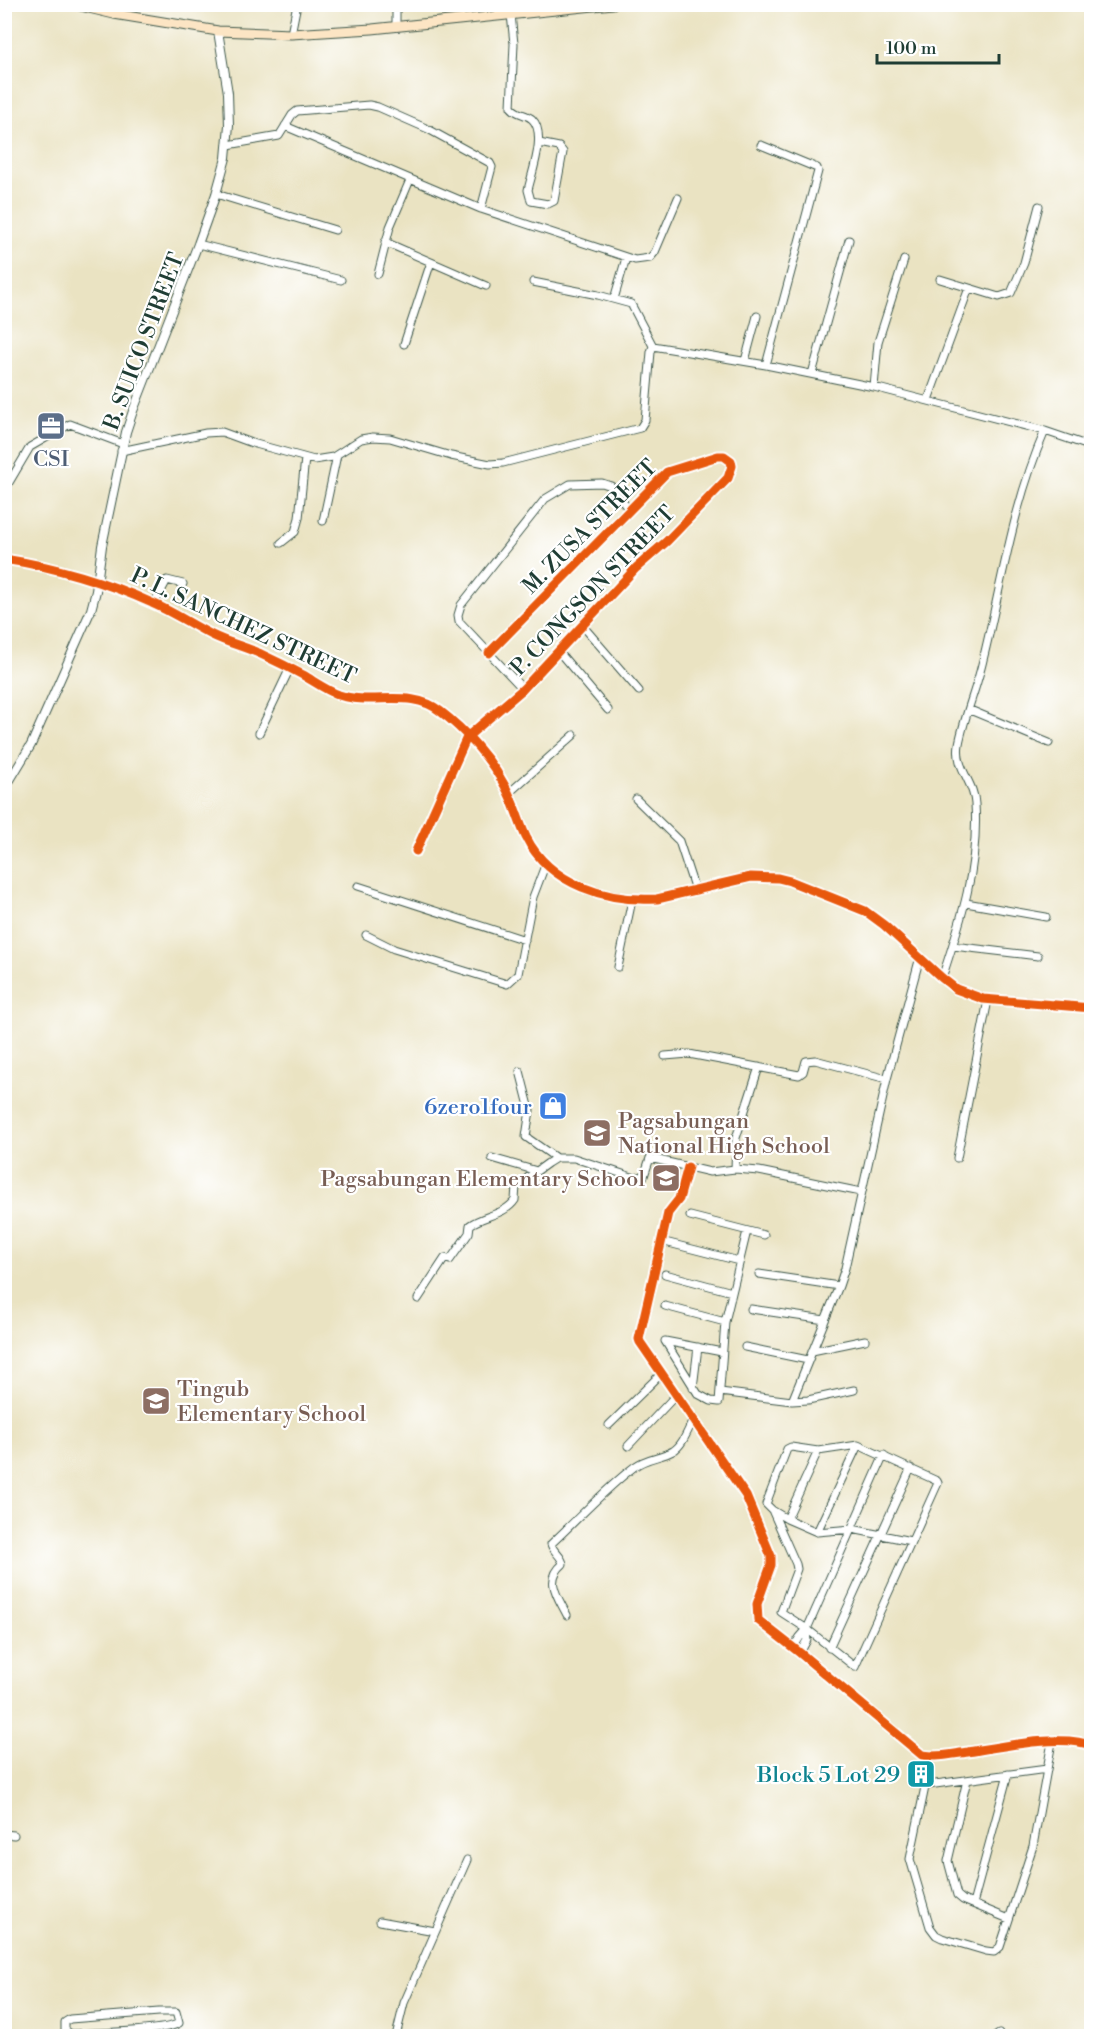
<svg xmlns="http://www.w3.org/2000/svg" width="1096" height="2041" viewBox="0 0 1096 2041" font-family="'Libre Bodoni',serif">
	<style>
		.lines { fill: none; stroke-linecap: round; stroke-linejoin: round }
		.minor-casing { stroke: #3d5649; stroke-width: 9 }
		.tertiary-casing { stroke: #3d5649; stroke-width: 10 }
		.secondary-casing { stroke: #3d5649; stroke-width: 11 }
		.minor { stroke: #fff; stroke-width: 7 }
		.tertiary { stroke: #fff; stroke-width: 8 }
		.secondary { stroke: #fce5c4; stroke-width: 9 }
		.cycleway-casing { stroke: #fff; stroke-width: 13 }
		.cycleway { stroke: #e8590c; stroke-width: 9 }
		.labels { text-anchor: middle; stroke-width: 4.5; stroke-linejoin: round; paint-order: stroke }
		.street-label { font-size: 22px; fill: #1f3d34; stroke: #fff }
		.service-label { font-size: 22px; fill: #4e5e75; stroke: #fff }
		.shop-label { font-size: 22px; fill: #366cbe; stroke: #fff; text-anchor: end }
		.education-label { font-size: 22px; fill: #785e54; stroke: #fff; text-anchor: start }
		.culture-label { font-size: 22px; fill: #0d838f; stroke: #fff; text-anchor: end }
	</style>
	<rect width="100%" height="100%" fill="#fff"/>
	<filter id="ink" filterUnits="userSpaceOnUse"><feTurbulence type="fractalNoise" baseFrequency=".0167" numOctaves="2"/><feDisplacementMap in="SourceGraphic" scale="12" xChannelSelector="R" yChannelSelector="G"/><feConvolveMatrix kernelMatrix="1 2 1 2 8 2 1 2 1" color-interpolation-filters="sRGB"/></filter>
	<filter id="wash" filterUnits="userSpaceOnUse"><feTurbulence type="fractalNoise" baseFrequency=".008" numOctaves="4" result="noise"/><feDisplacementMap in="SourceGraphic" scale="24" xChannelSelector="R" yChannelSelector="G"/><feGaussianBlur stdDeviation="1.35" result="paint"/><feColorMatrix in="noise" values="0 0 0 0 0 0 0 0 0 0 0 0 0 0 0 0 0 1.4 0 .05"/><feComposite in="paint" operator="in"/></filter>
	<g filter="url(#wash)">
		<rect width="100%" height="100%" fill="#eae3c2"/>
	</g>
	<g filter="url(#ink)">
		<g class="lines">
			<g class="minor-casing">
				<path id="minor" d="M511,14L514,44L511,107C517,115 525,113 532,119C547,133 532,172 528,190L531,201L548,204L554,201L563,152L559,147L539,143
					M396,26V4
					M291,34L297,4
					M285,126L481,209L635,260L650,258L655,252L678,198
					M228,145L279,136L292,115L297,111L369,105L378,107L428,129L490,163L492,167L481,209
					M761,145L817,168L818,171L766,365
					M216,194L335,230
					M385,242L486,286
					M198,244L341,280
					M378,274L390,227L410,180
					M940,279L999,297L1011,293L1024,263L1039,206
					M614,299L626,258
					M404,344L431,262
					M653,346L766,365L874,387L1045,431L1092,447
					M745,361L757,316
					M812,374L849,240
					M874,387L878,342L904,260
					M928,400L969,288
					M121,451L206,433L222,432L252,443L314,460L333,457L361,439L373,437L390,438L451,456L490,464L503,463L640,428L645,420L651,352L653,346L631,304L598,295L533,282
					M4,491L30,447L70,424L123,444
					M323,521L337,455
					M281,543L295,532L299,518L305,458
					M154,604L167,580L183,584
					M582,625L639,691
					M559,652L608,710
					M523,689L459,621L458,615L461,605L545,499L570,484L602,483L611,486L629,510
					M970,710L1049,743
					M259,733L290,668
					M509,793L574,735
					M636,799L679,841L695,890
					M416,851L467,737L523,689L636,568L667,541L728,478L732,466L731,461L724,456H718L667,472L489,653
					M358,886L525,940
					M966,903L1046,917
					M366,935L394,949L507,984L518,974L533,897L546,863
					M953,946L1038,956
					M618,967L632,900
					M942,978C961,921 979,866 975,804C974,781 955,769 959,744C964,717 977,687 983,660C1002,583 1013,504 1045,431
					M665,1056L689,1054L799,1075L803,1072L806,1061L815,1060L887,1079
					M520,1071L530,1110L526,1137L556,1158
					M492,1158L537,1171
					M957,1158L988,1000
					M688,1167L679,1199L668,1213L639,1339L640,1342L746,1496L771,1556V1565L757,1604L758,1620L800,1653L922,1755C937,1758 952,1754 968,1752C998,1747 1065,1733 1092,1746
					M735,1169L736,1138L759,1067
					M690,1216L764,1235
					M661,1241L739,1261
					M665,1274L732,1292
					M759,1274L839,1286
					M418,1299L445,1258L450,1260L469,1233L470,1225C484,1215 505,1215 515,1200L516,1186L548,1163L556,1158H574L635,1178L644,1176L650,1158L710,1172L735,1169L759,1171L861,1192
					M665,1306L725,1322
					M751,1309L825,1320
					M745,1347L808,1360
					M812,1351L865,1340
					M722,1352L665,1341L698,1394L711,1401L719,1402L725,1322L747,1231
					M693,1388L698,1347
					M720,1392L792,1401L808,1400L854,1390
					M792,1401L839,1286L845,1268L887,1079L920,957
					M609,1425L662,1373
					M628,1446L676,1395
					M772,1510L796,1564L797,1569L781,1612L807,1629L855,1667L938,1483L937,1481L858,1445L818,1451L791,1447L787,1449L766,1504L772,1510L787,1519L817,1532L852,1529L911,1541
					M787,1519L818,1451
					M817,1532L858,1445
					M567,1615C558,1597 544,1580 563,1564C562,1556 553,1552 551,1544C579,1518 604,1490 634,1467C647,1457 660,1458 673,1451C683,1445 688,1430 693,1420
					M793,1648L800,1637L807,1629L884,1455
					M829,1648L911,1468
					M800,1653L807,1640L806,1633
					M1047,1769L928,1785L925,1787L910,1859L930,1927L936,1935L942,1938L986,1951L994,1952L1000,1947L1033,1846L1052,1742
					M967,1780L948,1861L957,1895L963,1900L1009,1919
					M4,1834L14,1835
					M973,1904L1008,1774
					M380,1921L435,1931
					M159,2012H176L179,2023C166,2032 91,2033 71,2034L65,2030V2022L70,2019Z
					M396,2036L404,2003L467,1860
					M996,2036L999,2034"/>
			</g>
			<g class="tertiary-casing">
				<path id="tertiary" d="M4,559C56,567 104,581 152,603C173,612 192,625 212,635C228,643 246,647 263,655C276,661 290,668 303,675C315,682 326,690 339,695C372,706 411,688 440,711C465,730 490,758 505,786C514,802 518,820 526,837C550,885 608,902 657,899L751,877L778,878L790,881L865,911L884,925L942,978L956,989L983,999L1092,1008
					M4,790L31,745L91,610L96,591L102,546L126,432L133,411L198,244L216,194L226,158L229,125L228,93L218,31"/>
			</g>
			<g class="secondary-casing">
				<path id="secondary" d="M72,4L114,14L218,31L291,34L372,29L613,4"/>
			</g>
			<use href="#minor" class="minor"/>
			<use href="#tertiary" class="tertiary"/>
			<use href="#secondary" class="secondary"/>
			<g class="cycleway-casing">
				<path id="cycleway" d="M4,559C56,567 104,581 152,603C173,612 192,625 212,635C228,643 246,647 263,655C276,661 290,668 303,675C315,682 326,690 339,695C372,706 411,688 440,711C465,730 490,758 505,786C514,802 518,820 526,837C550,885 608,902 657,899L751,877L778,878L790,881L865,911L884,925L942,978L956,989L983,999L1092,1008
					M416,851L467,737L523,689L636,568L667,541L728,478L732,466L731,461L724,456H718L667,472L489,653
					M688,1167L679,1199L668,1213L639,1339L640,1342L746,1496L771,1556V1565L757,1604L758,1620L800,1653L922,1755C937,1758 952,1754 968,1752C998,1747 1065,1733 1092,1746"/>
			</g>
			<use href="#cycleway" class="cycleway"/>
		</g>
	</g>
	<defs>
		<g id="office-square" transform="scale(1.5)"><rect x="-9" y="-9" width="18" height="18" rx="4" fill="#5c6f8a" stroke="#fff"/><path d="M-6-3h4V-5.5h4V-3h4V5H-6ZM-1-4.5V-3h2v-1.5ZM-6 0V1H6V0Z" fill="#fff"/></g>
		<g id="shop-square" transform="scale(1.5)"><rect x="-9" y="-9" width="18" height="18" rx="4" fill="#3f7fe0" stroke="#fff"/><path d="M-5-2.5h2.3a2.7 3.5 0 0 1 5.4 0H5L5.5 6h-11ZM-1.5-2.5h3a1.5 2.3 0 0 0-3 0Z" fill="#fff"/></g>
		<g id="school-square" transform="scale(1.5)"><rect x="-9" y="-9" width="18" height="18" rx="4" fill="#8d6e63" stroke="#fff"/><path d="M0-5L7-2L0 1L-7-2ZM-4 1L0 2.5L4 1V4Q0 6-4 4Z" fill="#fff"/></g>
		<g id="building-square" transform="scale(1.5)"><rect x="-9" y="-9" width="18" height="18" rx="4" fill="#0f9aa8" stroke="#fff"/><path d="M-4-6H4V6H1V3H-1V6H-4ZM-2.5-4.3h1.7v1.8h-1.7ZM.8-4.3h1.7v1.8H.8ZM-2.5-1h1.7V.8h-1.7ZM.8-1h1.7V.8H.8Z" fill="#fff"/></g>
	</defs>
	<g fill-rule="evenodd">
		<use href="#office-square" x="51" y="426"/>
		<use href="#shop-square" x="553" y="1106"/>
		<use href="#school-square" x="597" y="1133"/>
		<use href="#school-square" x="666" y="1178"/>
		<use href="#school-square" x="156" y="1401"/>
		<use href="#building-square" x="921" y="1774"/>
	</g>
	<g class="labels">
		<g class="street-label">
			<text transform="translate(143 341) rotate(-69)" y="8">B. SUICO STREET</text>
			<text transform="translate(589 526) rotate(-45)" y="8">M. ZUSA STREET</text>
			<text transform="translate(592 590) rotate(-46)" y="8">P. CONGSON STREET</text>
			<text transform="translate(244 625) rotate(25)" y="8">P. L. SANCHEZ STREET</text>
		</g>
		<g class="service-label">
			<text x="51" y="466">CSI</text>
		</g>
		<g class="shop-label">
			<text x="532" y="1114">6zero1four</text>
		</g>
		<g class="education-label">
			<text x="618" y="1128">Pagsabungan<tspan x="618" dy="25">National High School</tspan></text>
			<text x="645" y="1186" text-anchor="end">Pagsabungan Elementary School</text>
			<text x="177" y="1396">Tingub<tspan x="177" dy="25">Elementary School</tspan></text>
		</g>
		<g class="culture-label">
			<text x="900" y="1782">Block 5 Lot 29</text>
		</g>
	</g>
	<rect width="1096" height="2041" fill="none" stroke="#fff" stroke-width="24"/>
	<path d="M877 54v9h122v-9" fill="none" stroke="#1f3d34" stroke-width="3"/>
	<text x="886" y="54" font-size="18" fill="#1f3d34" stroke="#ffffff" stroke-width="4.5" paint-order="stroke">100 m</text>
</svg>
